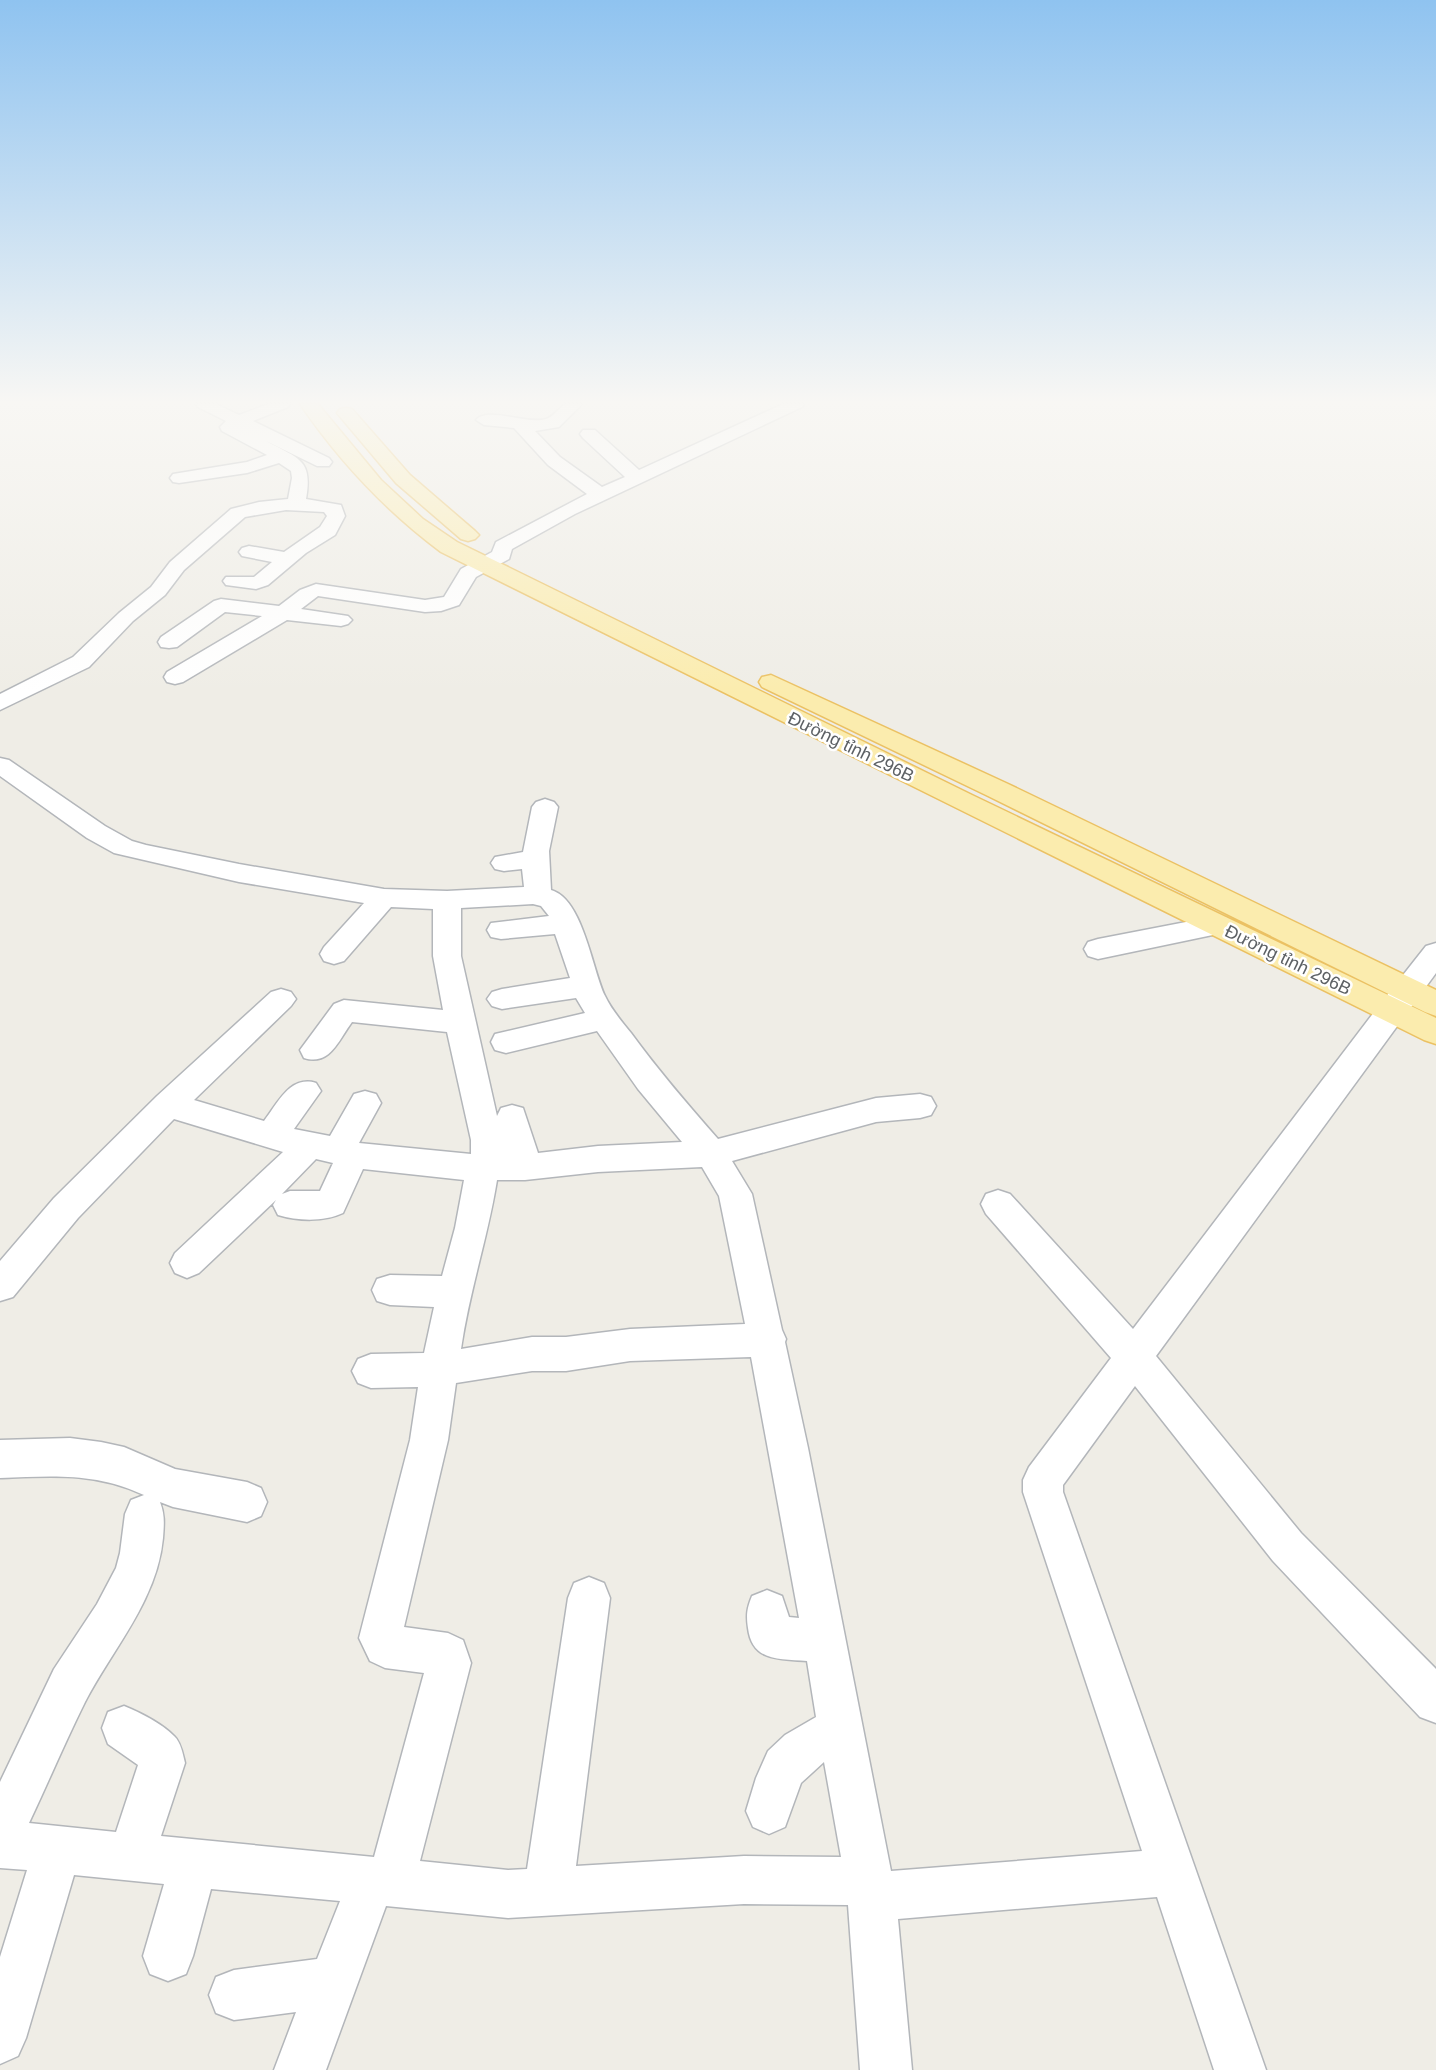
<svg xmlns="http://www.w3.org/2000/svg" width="1436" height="2070" viewBox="0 0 1436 2070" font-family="Arial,sans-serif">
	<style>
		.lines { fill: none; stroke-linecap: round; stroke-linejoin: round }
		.minor-casing { stroke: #b3b6ba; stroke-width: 3 }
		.major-casing { stroke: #ebc163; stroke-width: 3 }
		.minor { fill: #fff; fill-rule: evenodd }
		.major { fill: #fbecae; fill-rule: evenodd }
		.labels { text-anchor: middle; stroke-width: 5; stroke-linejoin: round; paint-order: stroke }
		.far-street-label { font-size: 18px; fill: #5d6165; stroke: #fff }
	</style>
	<rect width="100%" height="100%" fill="#efede6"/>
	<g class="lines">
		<g class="minor-casing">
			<path id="minor" d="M196,404H216L239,415L268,404H290L288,407L253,421L329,458L332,462L329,466H317L266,441C299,459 313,459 306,499L341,505L345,516L335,535L306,553L268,585L256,589L226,585L223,581L226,577H254L272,562L242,556L239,552L242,548L249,546L284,552L320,527L327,516L324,512L286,510L245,517L184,570L165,595L133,621L89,667L0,710V694L73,657L119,613L151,587L170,562L231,509L259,502L288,499L292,478L291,471L279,463L247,473L179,483L173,482L170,478L173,474L247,462L267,455L222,431L220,427L226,421L198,407Z
				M565,404H582L559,427L535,431L560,457L602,487L625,477L583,438L580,434L583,430H595L639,470L783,404H804L802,407L575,514L512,549L509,559L476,577L459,605L441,611L425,612L318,596L301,609L348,616L352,620L348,624L341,626L287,620L183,682L175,684L167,682L164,677L167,672L262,616L225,612L177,647L169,648L161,647L158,642L161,637L214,601L221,599L279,606L300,590L316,584L425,600L444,597L461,569L492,552L496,542L587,494L548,465L514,428L484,425L476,420C487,406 528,425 546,419C553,417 559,408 565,404Z
				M0,758L9,760L105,826L132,841L146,845L239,864L384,889L447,891L524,887L522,869L504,871L495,869L491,863L495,857L523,852L532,807L536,802L545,799L554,802L558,807L549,851L551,890C583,899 592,969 605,996C611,1009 622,1022 631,1033C658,1070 688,1105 718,1139L876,1098L920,1094L931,1097L936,1106L931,1115L920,1118L876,1122L732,1161L752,1194L782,1330L786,1339L785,1342L808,1448L891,1871L1142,1851L1023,1492V1480L1029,1467L1111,1358L986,1214L981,1204L986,1194L998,1190L1010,1194L1133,1329L1381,1003L1426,946L1436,943V973L1156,1356L1301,1533L1436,1669V1723L1420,1717L1273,1561L1135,1386L1063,1485V1492L1266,2070H1214L1157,1897L898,1919L912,2070H860L848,1905L744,1904L508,1918L386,1906L326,2070H274L296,2012L234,2020L216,2013L209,1995L216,1977L234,1970L317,1959L340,1901L211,1889L193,1956L186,1974L168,1981L150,1974L143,1956L164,1884L74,1875L26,2038L18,2056L0,2064V1957L27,1870L0,1868V1782L54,1669L97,1604L116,1568L120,1553L125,1514L131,1500L144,1495C95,1472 52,1476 0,1478V1440L70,1438L101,1442L124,1447L175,1469L247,1482L261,1488L267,1502L261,1516L247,1522L173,1507L160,1502C165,1515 164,1524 163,1538C157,1601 113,1648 85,1702C65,1742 48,1783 29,1823L116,1832L138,1765L108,1744L102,1728L108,1712L124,1706C141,1713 161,1723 174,1736C181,1742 183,1755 185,1763L161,1836L374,1857L424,1673L385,1668L370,1661L359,1638L410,1440L418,1387L371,1388L358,1383L352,1371L358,1359L371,1354L424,1353L434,1307L390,1305L377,1301L372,1290L377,1279L390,1275L442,1276L455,1228L464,1180L363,1169L343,1213C324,1222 298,1221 278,1215L273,1205L276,1200L199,1273L187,1278L175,1273L170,1263L175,1253L283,1152L174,1119L78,1218L13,1297L0,1301V1261L54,1198L157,1096L271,992L281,989L291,992L296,999L291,1006L194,1100L264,1121C278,1103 290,1075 316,1083L321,1091L294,1129L330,1136L354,1094L365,1091L376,1094L381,1103L359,1143L471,1154V1140L447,1032L352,1022C338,1041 330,1066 304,1058L300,1050L334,1004L344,1000L443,1010L433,956V909L391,907L344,961L334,964L324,961L320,954L324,947L364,903L239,882L114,853L87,838L0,776ZM533,904L541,906L549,916L491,923L487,930L491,937L501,939L555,934L570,978L502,989L492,992L487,999L492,1006L502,1009L576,998L585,1013L495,1034L491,1042L495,1050L506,1053L597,1031L638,1089L682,1142L598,1146L538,1153L523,1108L512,1105L501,1108L497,1116L461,956V908ZM316,1159L333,1163L320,1191H290L282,1194ZM702,1167L719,1196L745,1324L630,1329L566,1337H532L461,1349C469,1292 488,1237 497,1180H525L598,1172ZM751,1357L799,1618L789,1617L782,1596L767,1590L752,1596C747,1608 746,1615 748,1628C752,1662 780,1659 807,1661L816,1717L785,1735L768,1751L756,1778L746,1811L753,1827L769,1834L785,1827L801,1783L824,1762L841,1857L744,1856L576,1866L610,1598L604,1583L589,1577L574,1583L568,1598L527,1869L508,1870L420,1861L471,1663L463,1640L448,1633L404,1627L448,1440L456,1383L532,1371H566L630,1361Z
				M1217,916L1227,918L1231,925L1227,932L1098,959L1088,956L1084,949L1088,942L1098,939Z"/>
		</g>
		<g class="major-casing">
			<path id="major" d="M300,404H318L381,480L423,519L457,542L972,795L1436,1018V1044L1424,1040L441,552C386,511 339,461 300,404Z
				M346,408L352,409L410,475L475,531L479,535L475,539L468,541L461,539L396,483L337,413L340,409Z
				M771,675L1006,783L1436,990V1016L1425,1012L986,795L762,687L759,682L762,677Z"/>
		</g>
		<use href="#minor" class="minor"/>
		<use href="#major" class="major"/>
	</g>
	<linearGradient id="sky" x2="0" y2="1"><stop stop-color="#8fc3f0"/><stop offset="0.58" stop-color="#f8f7f4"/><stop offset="1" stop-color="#f8f7f4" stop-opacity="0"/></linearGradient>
	<rect width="1436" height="693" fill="url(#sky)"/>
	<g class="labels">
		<g class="far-street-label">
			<text transform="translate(851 747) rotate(26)" y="6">Đường tỉnh 296B</text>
			<text transform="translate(1288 960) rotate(26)" y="6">Đường tỉnh 296B</text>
		</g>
	</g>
</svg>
